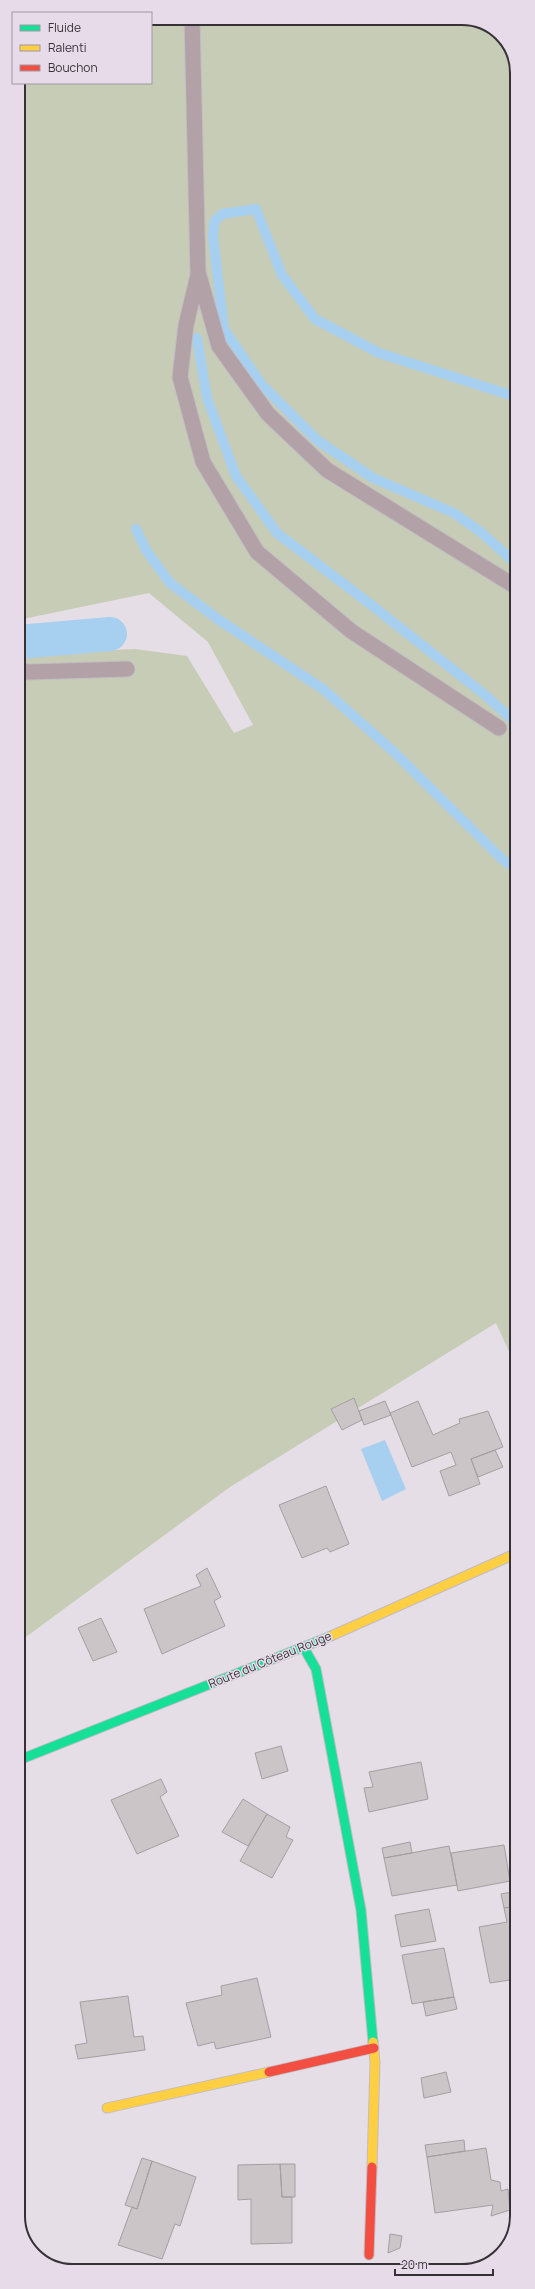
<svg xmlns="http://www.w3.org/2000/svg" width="535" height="2289" viewBox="0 0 535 2289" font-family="Manrope,sans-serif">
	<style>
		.green { fill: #c7ccb6 }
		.water { fill: #a7cff0 }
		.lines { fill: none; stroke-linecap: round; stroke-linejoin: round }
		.stream { stroke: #a7cff0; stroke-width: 10 }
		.canal { stroke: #a7cff0; stroke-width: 34 }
		.building { fill: #ccc5c7; stroke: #a59ea1 }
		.lane-casing { stroke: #c1bcc2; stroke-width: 17 }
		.fast-casing { stroke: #c1bcc2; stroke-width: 11 }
		.slow-casing { stroke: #c1bcc2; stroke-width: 11 }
		.jam-casing { stroke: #c1bcc2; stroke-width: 11 }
		.lane { stroke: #b2a2a7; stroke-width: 15 }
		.fast { stroke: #16e098; stroke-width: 9 }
		.slow { stroke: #ffcf43; stroke-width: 9 }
		.jam { stroke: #f24e42; stroke-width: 9 }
		.labels { text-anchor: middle; stroke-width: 3; stroke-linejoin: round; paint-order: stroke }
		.street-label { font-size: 12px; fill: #363137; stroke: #e7dbea }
		.rim { fill: none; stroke: #363137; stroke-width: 2 }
	</style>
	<rect width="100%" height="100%" fill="#e5dee6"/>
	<path class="green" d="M151,18H469L498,32L516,63L517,1369L496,1323L230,1487L19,1642L18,654L135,649L187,656L234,733L253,725L208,642L149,593L18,620V83H151Z"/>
	<path class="water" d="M385,1440L406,1489L382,1501L361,1449Z"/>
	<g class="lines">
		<path class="stream" d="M197,338L207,398L236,476L277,533L374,607L485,695L516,723
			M516,397L379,353L315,319L282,275L256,209L222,214L214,222L213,237L224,329L262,385L317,440L373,478L454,513L482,533L516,564
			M136,529L146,550L170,583L219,620L323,689L394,752L504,861L516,868"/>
		<path class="canal" d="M18,642L110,634"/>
	</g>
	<path class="building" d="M354,1398L362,1420L342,1430L331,1409Z
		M385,1401L391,1415L364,1425L359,1411Z
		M418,1401L433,1435L460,1423L459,1419L488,1411L503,1447L471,1459L480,1484L449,1496L440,1471L456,1465L451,1452L412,1467L390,1413Z
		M495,1450L503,1467L478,1477L471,1459Z
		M326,1486L349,1544L330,1552L327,1548L302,1558L279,1505Z
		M207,1568L221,1597L214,1601L225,1626L162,1654L144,1609L201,1586L196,1575Z
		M101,1618L117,1652L93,1661L78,1628Z
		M281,1746L288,1771L262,1779L255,1753Z
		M421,1762L428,1799L369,1812L364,1788L373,1787L369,1772Z
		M161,1779L167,1792L160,1797L179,1836L137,1854L111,1800Z
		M243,1799L267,1814L248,1846L222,1832Z
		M267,1814L290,1827L286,1837L293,1840L272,1878L240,1861Z
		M410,1842L412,1853L384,1858L382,1848Z
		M504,1845L510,1881L458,1891L451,1853Z
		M449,1846L457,1885L392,1896L384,1858Z
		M517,1891V1906L504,1908L501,1894Z
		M517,1906V1979L490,1983L479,1927L507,1922L504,1908Z
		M429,1909L436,1941L401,1947L395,1915Z
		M444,1948L454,1997L412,2004L402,1955Z
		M257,1978L271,2037L216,2049L214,2042L198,2046L186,2003L222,1995L221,1986Z
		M128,1996L134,2037L143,2036L145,2050L78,2059L75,2045L87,2043L80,2002Z
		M454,1997L457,2009L426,2016L423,2002Z
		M446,2072L451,2092L424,2098L421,2078Z
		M464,2140L465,2151L427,2157L425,2145Z
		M486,2148L491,2180L500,2182L501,2191L508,2189L510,2210L491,2216L493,2205L435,2213L427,2157Z
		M142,2158L152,2161L137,2209L125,2205Z
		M152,2161L196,2177L180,2226L175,2224L162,2259L118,2245L132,2207L137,2209Z
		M280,2164H295V2197H282Z
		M280,2164L282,2197H292V2243L251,2244V2199L238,2200V2165Z
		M390,2234L402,2236L400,2248L388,2253Z"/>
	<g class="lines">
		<g class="lane-casing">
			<path id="lane" d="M192,18L198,272L219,346L268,414L327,470L516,587
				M198,275L186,325L180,377L203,462L257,552L351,631L499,728
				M18,670L29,672L127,669"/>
		</g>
		<g class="fast-casing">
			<path id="fast" d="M304,1648L316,1669L361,1910L373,2042
				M19,1760L331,1636"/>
		</g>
		<g class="slow-casing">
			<path id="slow" d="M331,1636L517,1553
				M107,2108L269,2072
				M372,2167L375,2062L373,2042"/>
		</g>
		<g class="jam-casing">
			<path id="jam" d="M269,2072L374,2048
				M369,2255L372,2167"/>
		</g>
		<use href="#lane" class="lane"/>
		<use href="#fast" class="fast"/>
		<use href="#slow" class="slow"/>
		<use href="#jam" class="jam"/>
	</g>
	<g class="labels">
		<g class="street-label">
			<text transform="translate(270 1660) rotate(-22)" y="4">Route du Côteau Rouge</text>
		</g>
	</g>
	<path d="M0 0H535V2289H0ZM73 25H462A48 48 0 0 1 510 73V2216A48 48 0 0 1 462 2264H73A48 48 0 0 1 25 2216V73A48 48 0 0 1 73 25Z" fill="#e7dbea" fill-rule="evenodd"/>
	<path class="rim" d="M73 25H462A48 48 0 0 1 510 73V2216A48 48 0 0 1 462 2264H73A48 48 0 0 1 25 2216V73A48 48 0 0 1 73 25Z"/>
	<rect x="12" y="12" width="140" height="72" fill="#e7dbea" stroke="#a097a2"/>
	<rect x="20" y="25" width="20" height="6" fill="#16e098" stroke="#a097a2"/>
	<text x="48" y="32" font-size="12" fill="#363137">Fluide</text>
	<rect x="20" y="45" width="20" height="6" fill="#ffcf43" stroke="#a097a2"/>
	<text x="48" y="52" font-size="12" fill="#363137">Ralenti</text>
	<rect x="20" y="65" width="20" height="6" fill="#f24e42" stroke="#a097a2"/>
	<text x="48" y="72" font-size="12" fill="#363137">Bouchon</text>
	<path d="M395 2269v6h98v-6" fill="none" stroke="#363137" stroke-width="2"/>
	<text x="401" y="2269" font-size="12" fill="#363137" stroke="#e7dbea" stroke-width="3" paint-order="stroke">20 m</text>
</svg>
